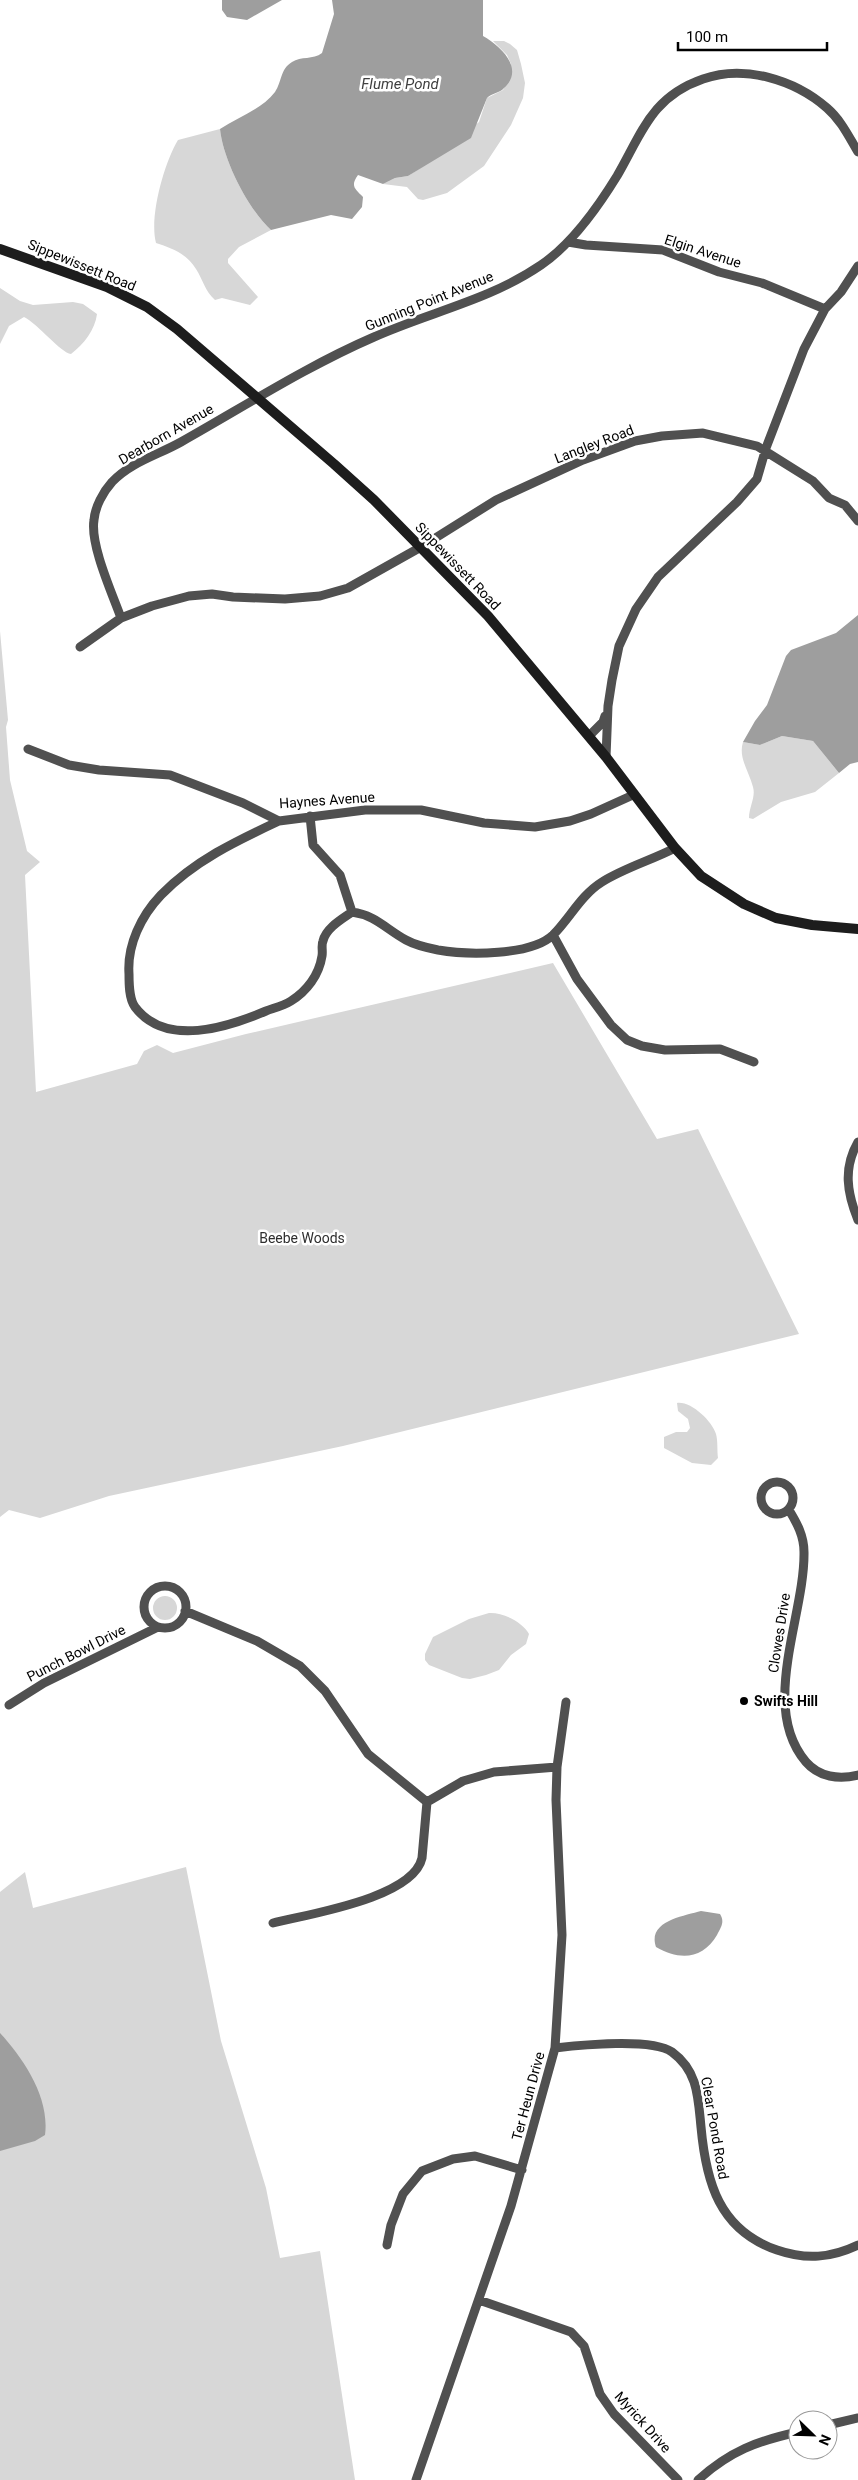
<svg xmlns="http://www.w3.org/2000/svg" width="858" height="2480" viewBox="0 0 858 2480" font-family="Roboto,sans-serif">
	<style>
		.green { fill: #d7d7d7 }
		.water { fill: #9e9e9e }
		.lines { fill: none; stroke-linecap: round; stroke-linejoin: round }
		.street { stroke: #505050; stroke-width: 9 }
		.secondary { stroke: #1d1d1d; stroke-width: 10 }
		.poi-dot { fill: #000; stroke: #fff; stroke-width: 2 }
		.labels { text-anchor: middle; stroke-width: 5; stroke-linejoin: round; paint-order: stroke }
		.street-label { font-size: 14px; fill: #000; stroke: #fff }
		.park-label { font-size: 14px; fill: #2e2e2e; stroke: #fff }
		.poi-label { font-size: 14px; font-weight: bold; fill: #000; stroke: #fff; text-anchor: start }
		.water-label { font-size: 15px; font-style: italic; fill: #3f3f3f; stroke: #fff }
	</style>
	<rect width="100%" height="100%" fill="#fff"/>
	<path class="green" d="M493,41H504L510,44L517,50L521,64L525,83L523,98L511,125L484,166L447,193L423,200L418,199L407,187L383,184L395,178L408,176L422,167L479,122L487,98L503,90L511,74V64L507,55Z
		M220,129C223,160 248,209 271,230L239,247L228,259V263L258,297L250,305L222,298L215,300C205,291 203,280 196,269C187,254 172,248 156,243C149,217 164,163 178,140Z
		M0,288L20,301L33,305L73,302L83,304L97,314C95,330 84,344 71,354C61,353 38,324 24,317L9,326L0,344Z
		M0,631L8,720L6,727L10,780L27,851L40,862L25,875L36,1092L137,1064L144,1051L157,1045L173,1053L246,1034L553,963L657,1139L698,1129L799,1334L343,1446L109,1496L40,1518L9,1510L0,1517Z
		M782,736L813,741L839,773L815,792L781,802L753,819L749,818C749,807 756,797 753,787C749,771 738,758 743,742L760,745Z
		M677,1403C691,1401 712,1421 716,1434C718,1441 717,1451 718,1458L711,1465L692,1463L664,1448V1437L676,1432H687L690,1428L688,1419L678,1411Z
		M153 1608a12 12 0 1 1 24 0a12 12 0 1 1-24 0Z
		M489,1613C502,1612 523,1622 529,1634L526,1644L511,1655L499,1670L486,1675L470,1679L462,1678L429,1665L425,1660V1654L433,1637L469,1619Z
		M186,1867L221,2041L266,2188L280,2258L320,2251L355,2480H0V1892L25,1872L33,1908Z"/>
	<path class="water" d="M222,0H282L247,20L227,17L222,10Z
		M332,0H483V36C501,46 525,69 504,88C500,93 492,93 487,98L471,138L408,176L395,178L383,184L358,175C350,186 355,189 363,197L362,207L352,219L331,215L271,230C248,209 223,160 220,129C238,117 261,110 275,92C282,82 280,69 292,62C301,56 313,60 322,53L334,14Z
		M858,615V762L850,764L839,773L813,741L782,736L760,745L743,742L755,721L767,705L786,656L791,650L836,633Z
		M701,1911L720,1914C725,1922 721,1927 717,1935C703,1959 680,1961 656,1947C647,1921 684,1916 701,1911Z
		M0,2033C24,2059 50,2098 45,2135L35,2141L0,2151Z"/>
	<g class="lines">
		<path class="street" d="M568,242L586,245L663,250L719,272L762,283L825,309
			M121,618C112,593 90,545 94,520C95,507 103,492 112,482C131,462 158,455 181,442C245,406 307,366 374,337C430,312 490,300 541,265C572,244 598,207 617,176C642,133 651,97 703,79C744,64 795,80 827,108C841,120 849,137 858,152
			M80,647L121,618L152,606L189,596L212,594L233,597L285,599L320,596L348,588L421,547L496,500L583,460L635,441L662,436L703,433L757,446L813,481L829,498L845,505L858,521
			M589,736L603,722L605,716
			M28,749L69,765L99,770L170,775L243,803L279,821L365,810H421L484,823L535,827L570,821L591,814L633,795
			M606,757L608,706L612,680L619,646L636,609L658,577L737,502L757,479L766,448L804,349L825,309L841,292L858,266
			M310,816L313,845L340,875L352,912
			M279,821C236,841 194,861 161,895C141,916 127,945 129,974C129,984 129,999 135,1007C166,1048 228,1027 266,1011C274,1008 283,1006 291,1001C307,991 319,975 322,956C323,951 321,945 323,941C326,928 342,919 352,912C375,915 386,929 406,940C415,945 428,948 438,950C467,955 531,956 553,935C570,918 581,895 602,882C624,868 652,860 675,848
			M553,935L577,979L611,1025L627,1040L642,1046L665,1050L720,1049L754,1062
			M858,1142C843,1168 847,1193 858,1220
			M761 1498a16 16 0 1 1 32 0a16 16 0 1 1-32 0Z
			M789,1510C797,1523 804,1536 804,1552C805,1616 759,1707 806,1762C819,1777 839,1780 858,1775
			M144 1607a21 21 0 1 1 42 0a21 21 0 1 1-42 0Z
			M185,1611L257,1641L300,1666L325,1691L368,1754L427,1802L422,1858C413,1898 309,1914 273,1923
			M9,1705L44,1683L158,1627
			M427,1802L463,1781L494,1772L557,1767
			M555,2048C581,2045 652,2038 672,2052C698,2071 698,2097 701,2127C706,2182 719,2230 777,2250C806,2260 831,2258 858,2245
			M387,2245L391,2225L403,2194L422,2171L453,2159L475,2156L522,2170
			M479,2300L571,2332L584,2346L600,2394L614,2414L678,2480
			M828,2425L858,2418
			M416,2480L511,2206L555,2048L562,1935L556,1800L557,1767L566,1702
			M698,2480C730,2451 757,2441 798,2432"/>
		<path class="secondary" d="M0,249L107,287L147,307L177,329L334,464L374,500L488,616L606,757L675,848L701,876L744,904L776,918L812,925L858,929"/>
	</g>
	<circle class="poi-dot" cx="744" cy="1701" r="5"/>
	<g class="labels">
		<g class="street-label">
			<text transform="translate(703 251) rotate(18)" y="5">Elgin Avenue</text>
			<text transform="translate(82 265) rotate(22)" y="5">Sippewissett Road</text>
			<text transform="translate(429 301) rotate(-22)" y="5">Gunning Point Avenue</text>
			<text transform="translate(166 434) rotate(-30)" y="5">Dearborn Avenue</text>
			<text transform="translate(594 444) rotate(-21)" y="5">Langley Road</text>
			<text transform="translate(458 566) rotate(46)" y="5">Sippewissett Road</text>
			<text transform="translate(327 800) rotate(-4)" y="5">Haynes Avenue</text>
			<text transform="translate(779 1633) rotate(-81)" y="5">Clowes Drive</text>
			<text transform="translate(76 1653) rotate(-27)" y="5">Punch Bowl Drive</text>
			<text transform="translate(528 2096) rotate(-75)" y="5">Ter Heun Drive</text>
			<text transform="translate(715 2128) rotate(80)" y="5">Clear Pond Road</text>
			<text transform="translate(643 2422) rotate(48)" y="5">Myrick Drive</text>
		</g>
		<g class="park-label">
			<text x="302" y="1243">Beebe Woods</text>
		</g>
		<g class="poi-label">
			<text x="754" y="1706">Swifts Hill</text>
		</g>
		<g class="water-label">
			<text x="400" y="89">Flume Pond</text>
		</g>
	</g>
	<g transform="translate(813 2435) rotate(113)"><circle r="24" fill="#ffffff" stroke="#999999"/>
	<path d="M0-4L9 19L0 12L-9 19Z" fill="#000000"/>
	<text y="-8" font-size="14" font-weight="bold" text-anchor="middle" fill="#000000">N</text>
	</g>
	<path d="M678 42v8h149v-8" fill="none" stroke="#000000" stroke-width="2.5"/>
	<text x="686" y="42" font-size="15" fill="#000000" stroke="#ffffff" stroke-width="4" paint-order="stroke">100 m</text>
</svg>
